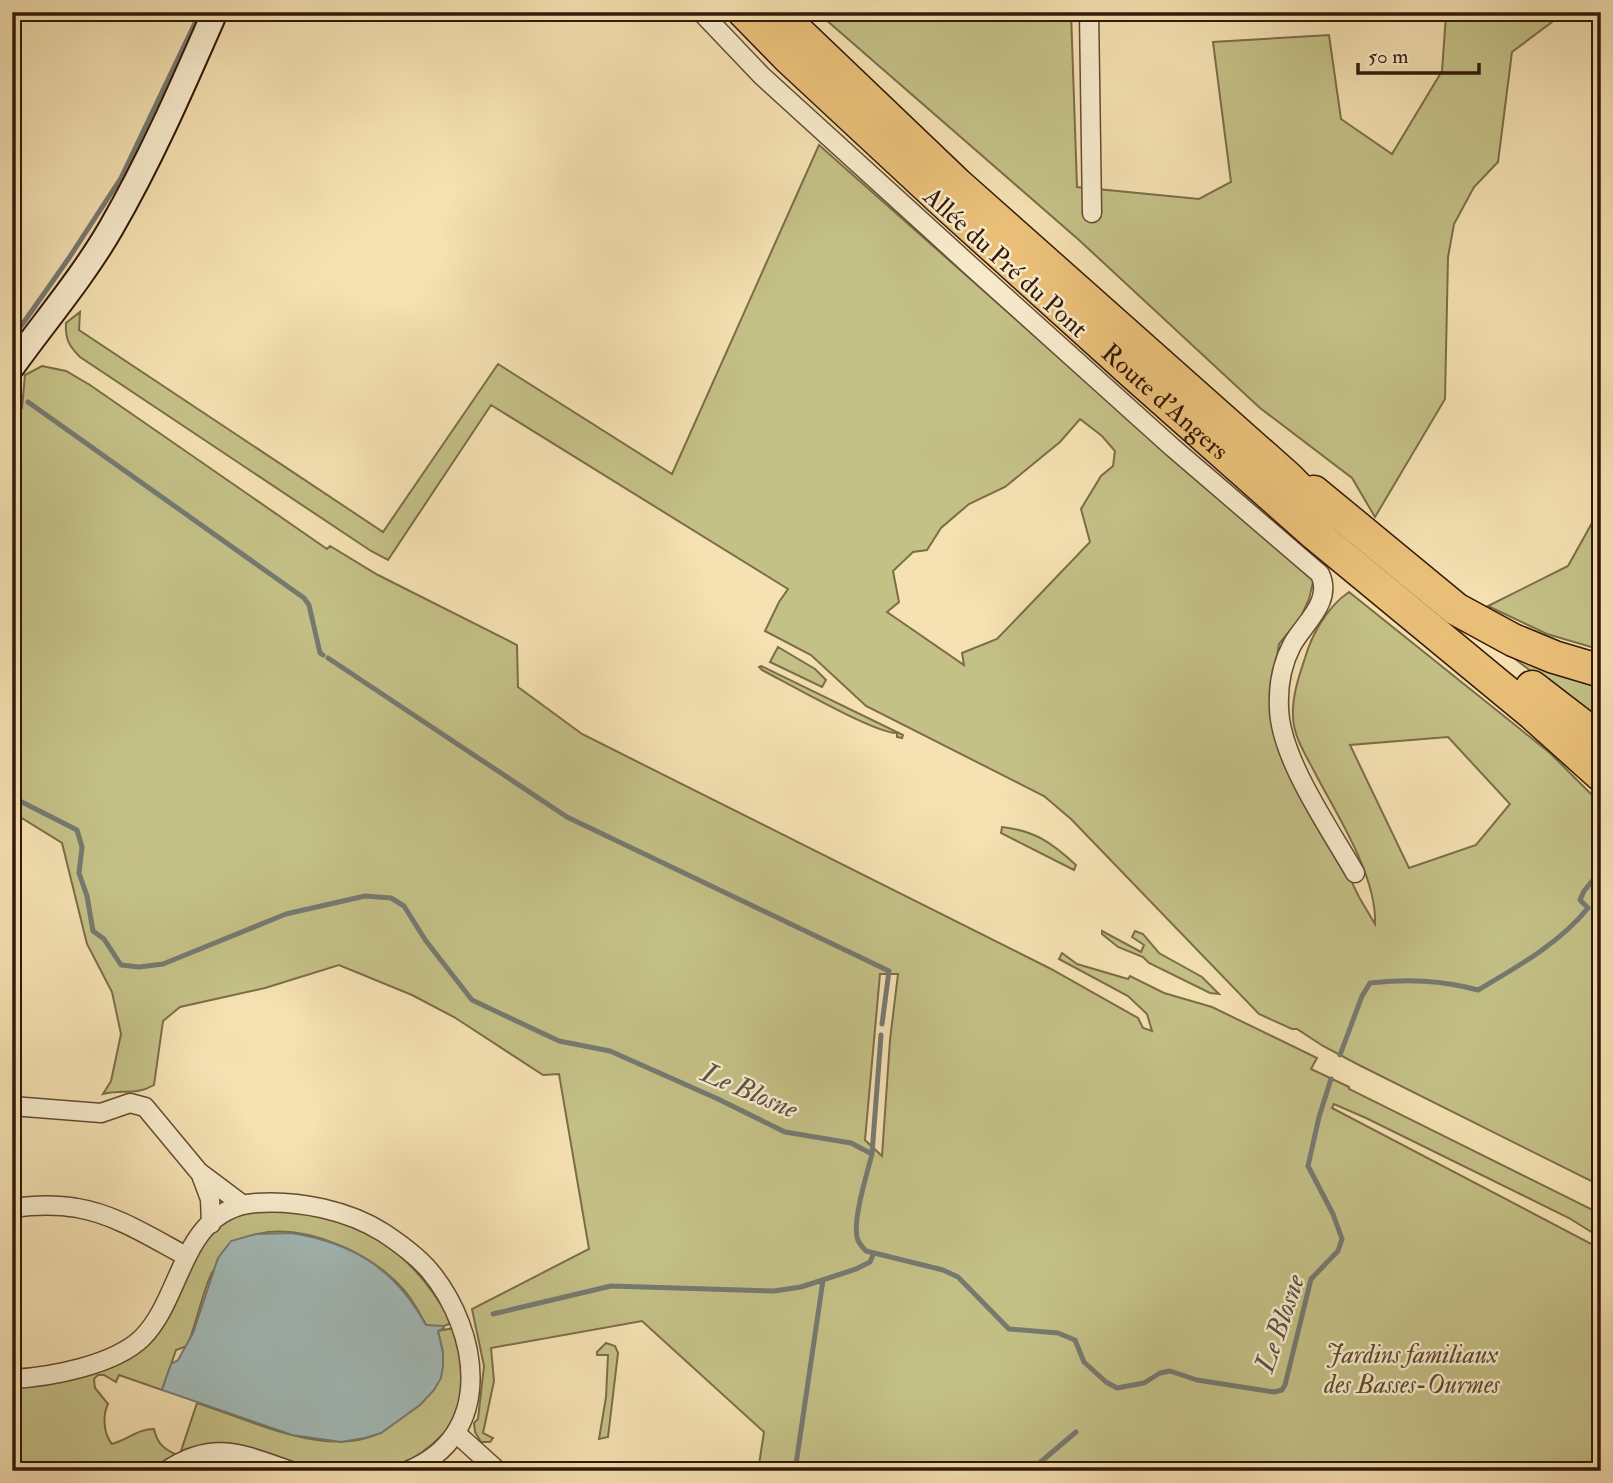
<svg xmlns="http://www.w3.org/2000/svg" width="1613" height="1483" viewBox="0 0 1613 1483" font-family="'IM FELL Double Pica',serif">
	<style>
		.green { fill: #c4c187; stroke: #7c6d48; stroke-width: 2; fill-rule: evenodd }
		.water { fill: #a2bab8; stroke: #767a72; stroke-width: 2 }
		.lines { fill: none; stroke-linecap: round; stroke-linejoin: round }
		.stream { stroke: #767a72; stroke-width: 5 }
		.street-casing { stroke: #644b32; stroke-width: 21 }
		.secondary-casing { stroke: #331908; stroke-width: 28 }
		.highway-casing { stroke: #331908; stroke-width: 35 }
		.street { stroke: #f8eccd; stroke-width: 18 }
		.secondary { stroke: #f8eccd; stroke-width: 24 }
		.highway { stroke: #eac079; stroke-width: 32 }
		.labels { text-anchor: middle; stroke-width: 5; stroke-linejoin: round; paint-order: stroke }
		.street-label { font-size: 26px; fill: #331908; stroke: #f8eccd }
		.park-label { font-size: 26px; font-style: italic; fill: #5e4b2e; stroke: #f8eccd }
		.water-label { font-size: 28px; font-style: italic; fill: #5a5146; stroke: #f8eccd }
	</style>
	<rect width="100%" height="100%" fill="#f5e1b2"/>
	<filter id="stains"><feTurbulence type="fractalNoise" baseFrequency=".00286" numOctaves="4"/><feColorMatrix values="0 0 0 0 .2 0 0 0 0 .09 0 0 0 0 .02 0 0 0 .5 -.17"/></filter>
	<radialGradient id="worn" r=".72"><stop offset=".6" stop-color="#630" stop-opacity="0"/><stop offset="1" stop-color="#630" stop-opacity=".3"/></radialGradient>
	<path class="green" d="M817,12H1071L1077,187L1199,199L1231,182L1213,42L1329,35L1341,119L1392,154L1442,71L1446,15L1438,12H1571L1560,16L1512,52L1498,162L1474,187L1454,224L1448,257L1445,399L1375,517L1352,478L1260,408L1079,240Z
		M819,145L1072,369L1314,578L1309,599L1301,617L1279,644L1273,680L1274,720L1359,897L1375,924C1377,875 1336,814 1314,771C1305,754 1293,735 1293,716C1292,696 1299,676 1305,658C1312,634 1327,607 1349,592L1550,753L1600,803L1601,1186L1359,1065L1323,1046L1297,1029H1292L1259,1014L1071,819L1044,796L866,706L811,655L765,631L779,602L788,589L491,405L388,560L371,551L80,357C69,346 65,339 66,323L80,312L79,330L383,532L498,364L672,474ZM1080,419L1102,436L1115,451L1113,466L1101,476L1081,509L1090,542L997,639L962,653L964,665L887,612L899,602L893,571L913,552L927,550L941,528L969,504L1005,487L1060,442ZM1448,737L1510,804L1476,845L1409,868L1350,745Z
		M42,366L66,371L90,385L327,549L330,546L378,575L517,645L518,687L582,734L1051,969L1138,1018L1143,1028L1152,1031L1147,1014L1128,996L1059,959L1062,953L1077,964L1128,979L1130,976L1164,993L1212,1007L1317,1058L1311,1069L1349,1087V1089L1601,1214V1238L1569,1218L1366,1118L1334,1104L1332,1108L1601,1249V1471H758L764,1432L642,1321L491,1348L494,1381L483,1433L493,1438L490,1442H481L475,1432L474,1423L478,1419L484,1366L472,1309L589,1249L559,1074L543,1075L454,1017L412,995L339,965L265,988L180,1007L163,1021L154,1085C135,1096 124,1089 103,1094L111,1081L121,1034L112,992L87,944L62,843L12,812V421L22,408L25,375ZM880,974H898L890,1040L882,1156L865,1140Z
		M1601,516V650L1547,634L1488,606L1568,566L1592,523Z
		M778,647L815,669L826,680L822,687L770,662Z
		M1505,651L1601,679V726Z
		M761,666L903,735L902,738L897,737V733C876,734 787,683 762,670L759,667Z
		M1002,827C1035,831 1051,842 1076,865L1074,870L1001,833Z
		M1102,931L1141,952L1144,945L1132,937L1135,931L1143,934L1159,953L1202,977L1219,994L1210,993L1149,963L1143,957L1118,947L1102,934Z
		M249,1210C266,1210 286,1208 303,1211C374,1224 418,1261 452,1323L441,1327L426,1325C419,1312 413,1300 403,1289C373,1254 305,1223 258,1234C251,1235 219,1263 213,1271C205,1282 195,1329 187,1346L176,1350L162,1390L119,1375L116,1382L104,1375H98L94,1379L95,1388L108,1404C102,1416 104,1435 112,1444C128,1440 137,1429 154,1429C157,1442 162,1448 175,1454L153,1471H12V1388L93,1373L112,1367L137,1351L214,1226Z
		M454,1328C466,1362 470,1406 443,1434C414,1465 388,1471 347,1471C330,1471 315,1471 299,1467C248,1453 239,1431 181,1451L197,1403C251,1420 343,1467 393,1424C409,1411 431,1371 443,1353L438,1331Z
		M606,1343L615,1346L618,1353L608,1437L599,1439L606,1397L608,1355H597V1352Z"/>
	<path class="water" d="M291,1233C354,1243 395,1269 426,1325L443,1326L444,1328L438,1331L443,1353V1366L441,1378L434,1390L420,1405L381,1433L365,1438L341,1442L292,1435L162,1390L171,1364L178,1360L193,1333L218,1258L231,1241L256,1234Z"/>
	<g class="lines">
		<path class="stream" d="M12,339L69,258L121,178L195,23
			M28,402L304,598L309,605L320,653L323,655
			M12,407L15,403
			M328,658L567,817L889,971L882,1024
			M12,797L77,830L82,847L79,873L87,896L93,931L104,939L121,965L139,967L163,964L286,914L365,896L391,898L404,906L426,941L472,1000L559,1041L610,1051L718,1099L785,1132L851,1143L872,1154C867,1174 853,1218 857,1237C858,1243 862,1247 866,1251L943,1270L958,1277L1009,1329L1058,1333L1075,1340L1084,1362L1106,1382L1117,1388L1144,1383L1160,1373L1170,1371L1197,1380L1274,1392L1282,1390L1285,1385L1311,1279L1338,1251L1342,1239L1333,1214L1308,1166L1319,1117L1331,1079
			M1340,1055L1362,996L1370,983C1408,979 1441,980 1478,990C1517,967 1560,943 1588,908L1580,900L1584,891L1598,874
			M872,1154L881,1035
			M493,1314L611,1286L774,1291L801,1287L856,1269L870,1262L874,1253
			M795,1471L823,1280
			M1030,1471L1076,1432"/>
		<g class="street-casing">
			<path id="street" d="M701,12L762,76L973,268L1172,447L1320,574C1333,602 1304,623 1292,645C1282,664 1278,687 1279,708C1280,758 1330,829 1355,873
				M1089,12L1092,213
				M12,1106L101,1113L130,1103L145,1107L199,1172L243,1205
				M201,1175L210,1199L211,1224
				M12,1208C34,1205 55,1204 77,1208C115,1214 152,1238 186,1256
				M12,1379C51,1377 114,1365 142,1338C184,1296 181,1209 256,1203C298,1200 348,1210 384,1233C399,1243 417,1256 429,1270C480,1331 496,1436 407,1471
				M457,1434L498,1471
				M166,1471C213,1439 242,1454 291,1471"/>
		</g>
		<g class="secondary-casing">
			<path id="secondary" d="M12,367C45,321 82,278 111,228C151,159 183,85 215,12"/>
		</g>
		<g class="highway-casing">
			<g id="highway">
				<path id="s1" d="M744,12L789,58L946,204L1132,372L1315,534L1533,714L1601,775"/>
				<path d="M777,12L957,184L1288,478L1325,516"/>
				<path d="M1314,492L1456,609L1513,640L1554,657L1601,671"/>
				<path d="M1532,687L1601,740"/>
			</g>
		</g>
		<use href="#street" class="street"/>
		<use href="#secondary" class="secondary"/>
		<use href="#highway" class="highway"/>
	</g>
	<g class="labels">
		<g class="street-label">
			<text transform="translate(1006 262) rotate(42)" y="9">Allée du Pré du Pont</text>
			<text dy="9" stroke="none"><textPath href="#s1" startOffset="574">Route d'Angers</textPath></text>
		</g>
		<g class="park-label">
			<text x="1412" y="1363">Jardins familiaux<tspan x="1412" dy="30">des Basses-Ourmes</tspan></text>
		</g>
		<g class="water-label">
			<text transform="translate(750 1090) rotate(23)" y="10">Le Blosne</text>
			<text transform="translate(1279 1323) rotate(-71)" y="10">Le Blosne</text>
		</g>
	</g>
	<rect width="1613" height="1483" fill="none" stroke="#f5e1b2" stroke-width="42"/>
	<rect x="14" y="14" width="1585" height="1455" fill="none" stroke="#331908" stroke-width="3.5"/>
	<rect x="21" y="21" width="1571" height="1441" fill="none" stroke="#331908" stroke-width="2"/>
	<path d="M1358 63v10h121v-10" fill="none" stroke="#331908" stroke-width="3.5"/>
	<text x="1368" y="63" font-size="21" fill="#331908" stroke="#f8eccd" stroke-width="5" paint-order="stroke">50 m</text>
	<rect width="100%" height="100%" filter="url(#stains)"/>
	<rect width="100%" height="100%" fill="url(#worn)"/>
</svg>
